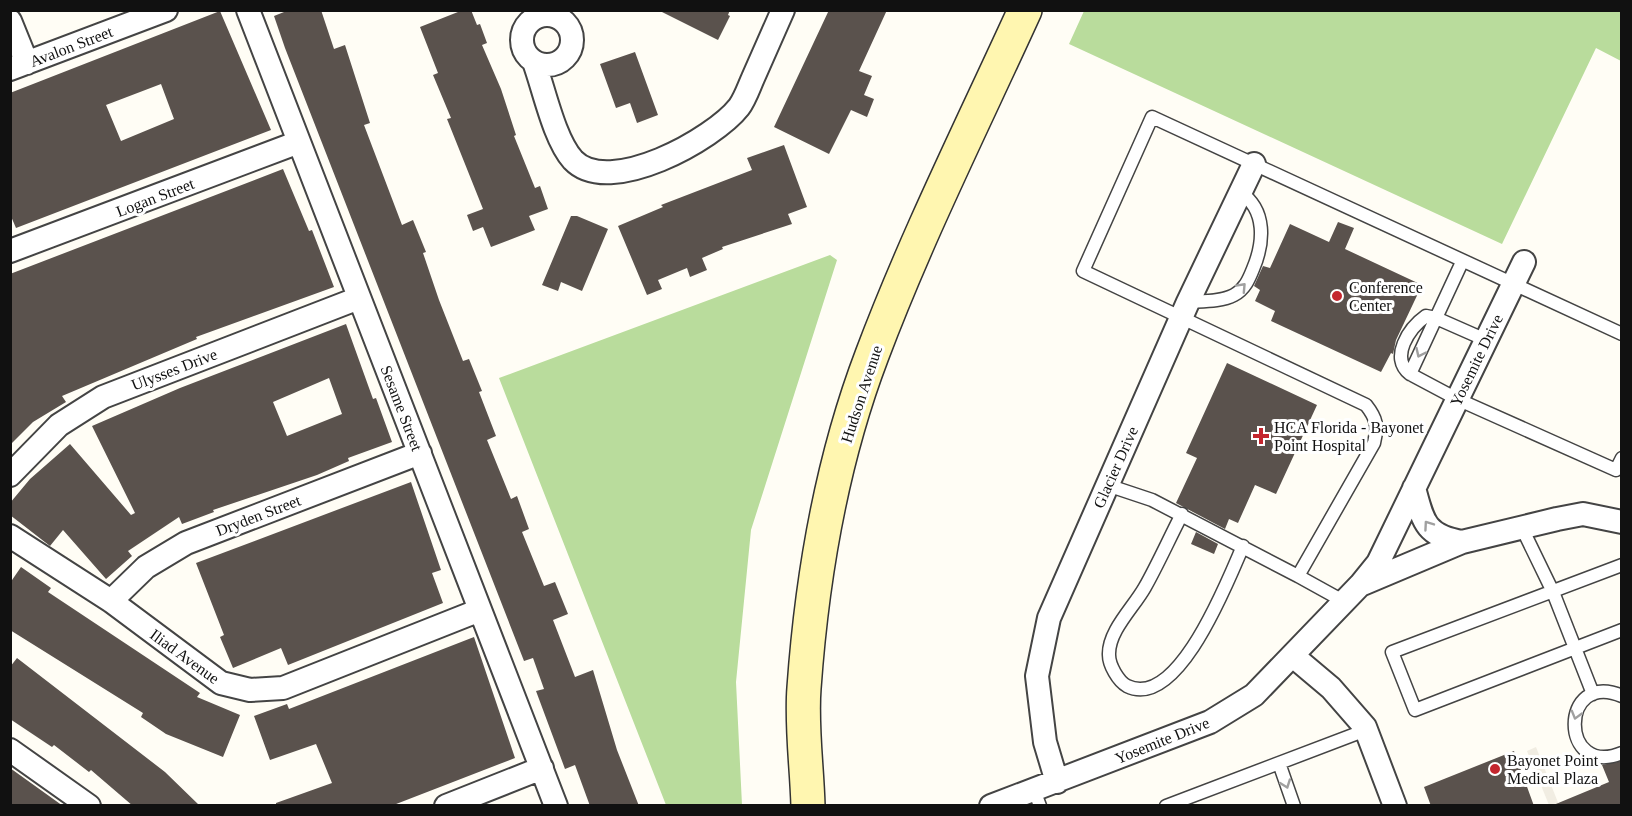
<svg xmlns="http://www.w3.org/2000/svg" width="1632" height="816" viewBox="0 0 1632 816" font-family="'Times New Roman',serif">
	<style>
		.forest { fill: #b9dc9c }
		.plaza { fill: #f1ede2 }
		.building { fill: #5a524d; fill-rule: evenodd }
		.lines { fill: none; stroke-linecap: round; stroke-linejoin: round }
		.lane-casing { stroke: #444; stroke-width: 15 }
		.street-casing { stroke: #444; stroke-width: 26 }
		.secondary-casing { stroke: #333; stroke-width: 36 }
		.lane { stroke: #fff; stroke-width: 12 }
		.street { stroke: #fff; stroke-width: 22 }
		.secondary { stroke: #fff6b0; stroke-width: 33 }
		.oneway { stroke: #a0a0a0 }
		.poi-dot { fill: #c4262e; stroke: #fff; stroke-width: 2 }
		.labels { text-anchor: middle; stroke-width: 6; stroke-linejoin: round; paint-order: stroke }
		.street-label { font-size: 16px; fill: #111; stroke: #fff }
		.poi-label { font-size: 16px; fill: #111; stroke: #fff; text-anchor: start }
	</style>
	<rect width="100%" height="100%" fill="#fffdf5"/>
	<path class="forest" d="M1084,11H1621V61L1596,48L1502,244L1069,44Z
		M830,255L837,260L751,530L736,682L742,805H666L499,378Z"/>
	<path class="plaza" d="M1536,747L1559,805H1549L1527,751Z"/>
	<path class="building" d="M289,10H321L334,49L345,45L370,123L364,125L402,225L413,220L426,252L423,253L439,300L463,361L469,359L482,391L479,392L496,436L487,440L511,499L517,496L529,529L522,532L544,586L555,582L568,614L553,620L575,677L593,670L617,750L639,806H590L575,765L565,769L536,691L544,689L533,658L524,661L285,48L274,16Z
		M463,10H471L477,25L480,24L487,43L482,45L501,89L516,135L514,136L535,188L540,186L548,209L529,216L535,230L491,247L483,227L473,231L467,215L483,209L447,119L451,118L433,75L438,73L420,27Z
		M658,10H730L728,15L730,16L718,40Z
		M829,10H887L859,71L872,76L864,95L874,99L867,117L851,110L829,154L774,127Z
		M220,11L271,130L16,228L10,214V93ZM161,84L174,119L121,141L106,105Z
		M635,52L658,115L637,123L630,103L616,108L600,64Z
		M784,145L807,207L788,214L792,224L722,247L723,249L702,258L707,270L690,277L687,268L658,280L662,289L647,295L618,226L663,207L661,205L752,170L747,158Z
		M283,169L309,231L312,230L334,287L196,337L197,339L62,396L66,402L33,422L10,445V274Z
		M571,216H577L608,229L582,291L561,282L558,291L542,285Z
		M1338,222L1354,228L1345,249L1422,285L1396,340L1393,354L1391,353L1381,372L1271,321L1275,311L1255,301L1260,290L1254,286L1263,266L1270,268L1290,224L1329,242Z
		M346,324L373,399L376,398L392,442L348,458L349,461L317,475L213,510L214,512L182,524L179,517L128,551L132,556L106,579L63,530L50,546L10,515V503L30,479L70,444L131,515L135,513L92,426L180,388ZM329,378L342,414L287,436L273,402Z
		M1227,363L1317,405L1276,494L1255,485L1238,523L1229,519L1225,529L1176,503L1197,458L1186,453Z
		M411,482L441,570L432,573L443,603L288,665L281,648L233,668L220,637L224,635L196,563Z
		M1196,532L1218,544L1214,554L1191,544Z
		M21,567L51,588L48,592L200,693L197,697L240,715L223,757L166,734L141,717L143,713L10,630V583Z
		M474,637L515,758L391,806H276V803L332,783L316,744L270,760L254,716L287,704L289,709Z
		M17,658L165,772L200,806H133L91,770L89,772L54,745L52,747L10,719V667Z
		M1514,751L1534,806H1431L1424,787Z
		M1622,761V806H1551L1609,782L1602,765Z
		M10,768L63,806H10Z"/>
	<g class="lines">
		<g class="lane-casing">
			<path id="lane" d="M1462,262L1410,374L1457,399L1616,470L1622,458
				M1188,302C1202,301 1221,302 1234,295C1245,289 1249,279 1253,269C1264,243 1267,210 1240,192
				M1410,374C1389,358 1409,328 1426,316L1436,318L1486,340
				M1107,485L1152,500L1298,576
				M1182,514C1169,539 1158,564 1145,587C1134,607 1108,631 1109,655C1109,665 1118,681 1127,686C1178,711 1228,580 1243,546
				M1522,528L1553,592L1593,694
				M1622,565L1392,652L1415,710L1622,630
				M1345,602L1298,576L1374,443C1378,426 1377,419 1366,405L1083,271L1152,117L1622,334
				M1622,696C1559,669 1559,779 1622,753
				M1279,763L1294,806
				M1034,790L1040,806
				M1166,806L1366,730"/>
		</g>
		<g class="street-casing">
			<path id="street" d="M248,10L556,806
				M522 40a25 25 0 1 1 50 0a25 25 0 1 1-50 0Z
				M10,21L27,63
				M534,62C544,89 554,139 573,160C609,198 714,139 739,107C745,99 749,87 753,78C763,55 773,33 783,10
				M10,69L166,10
				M10,251L299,142
				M10,475L59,425L103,397L359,298
				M1414,488C1423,521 1425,536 1462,542
				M10,536L111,601L221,683L250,690L283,688L480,610
				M1361,584L1378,563L1524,262
				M111,601L146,567L186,543L420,453
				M1293,656L1331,688L1365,727L1395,806
				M10,750L89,806
				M1057,782L1045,742L1037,676L1049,618L1188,302L1254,164
				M446,806L542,768
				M991,806L1210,722L1254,695L1360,585L1462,542L1557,519L1583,514L1622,522"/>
		</g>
		<g class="secondary-casing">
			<path id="secondary" d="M808,806C807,767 801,726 804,688C812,576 832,460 872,355C916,238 973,124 1025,10"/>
		</g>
		<use href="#lane" class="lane"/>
		<use href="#street" class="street"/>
		<use href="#secondary" class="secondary"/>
	</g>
	<defs><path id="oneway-chevron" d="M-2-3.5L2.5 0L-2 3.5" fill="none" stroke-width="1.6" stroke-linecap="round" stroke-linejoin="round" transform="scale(1.5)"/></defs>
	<g class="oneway">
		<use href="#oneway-chevron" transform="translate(1242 287) rotate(-47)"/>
		<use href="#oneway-chevron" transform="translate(1420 353) rotate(115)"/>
		<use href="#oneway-chevron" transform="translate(1428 525) rotate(-125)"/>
		<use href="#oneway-chevron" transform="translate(1576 715) rotate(106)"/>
		<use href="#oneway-chevron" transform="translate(1286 784) rotate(70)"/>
	</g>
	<g class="poi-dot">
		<circle cx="1337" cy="296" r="6"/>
		<path d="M1258 427h6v6h6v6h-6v6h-6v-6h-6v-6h6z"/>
		<circle cx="1495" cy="769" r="6"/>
	</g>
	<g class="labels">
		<g class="street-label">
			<text transform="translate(71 46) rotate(-21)" y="6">Avalon Street</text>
			<text transform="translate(155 197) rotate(-21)" y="6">Logan Street</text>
			<text transform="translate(1476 360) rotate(-64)" y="6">Yosemite Drive</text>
			<text transform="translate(174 369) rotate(-21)" y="6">Ulysses Drive</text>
			<text transform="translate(861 394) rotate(-72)" y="6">Hudson Avenue</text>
			<text transform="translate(402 408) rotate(69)" y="6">Sesame Street</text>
			<text transform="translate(1115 467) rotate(-66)" y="6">Glacier Drive</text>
			<text transform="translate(258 515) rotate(-21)" y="6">Dryden Street</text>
			<text transform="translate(185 656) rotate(36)" y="6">Iliad Avenue</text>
			<text transform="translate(1162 740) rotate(-22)" y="6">Yosemite Drive</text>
		</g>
		<g class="poi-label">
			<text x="1349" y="293">Conference<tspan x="1349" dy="18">Center</tspan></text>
			<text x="1274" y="433">HCA Florida - Bayonet<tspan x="1274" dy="18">Point Hospital</tspan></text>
			<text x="1507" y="766">Bayonet Point<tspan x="1507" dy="18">Medical Plaza</tspan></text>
		</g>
	</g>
	<rect width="1632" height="816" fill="none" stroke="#111111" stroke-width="24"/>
</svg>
